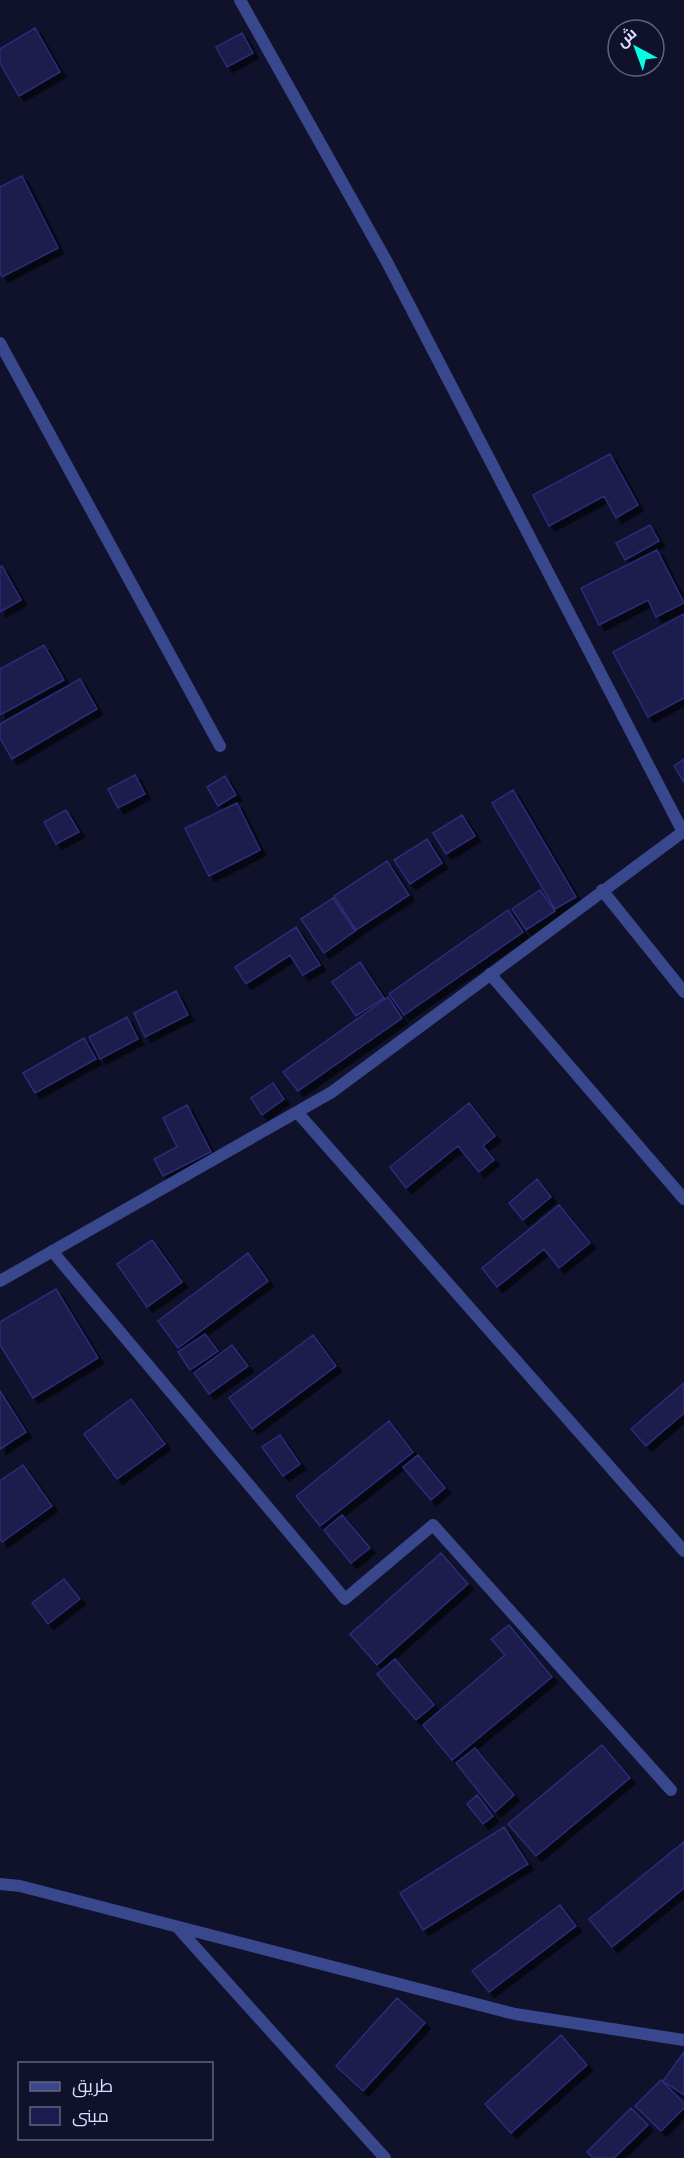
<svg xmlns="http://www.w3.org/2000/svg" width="684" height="2158" viewBox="0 0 684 2158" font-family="'Archivo Narrow',Cairo,sans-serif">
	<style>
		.building { fill: #1b1b4d; stroke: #2c2d7a; stroke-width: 1.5; filter: url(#shadow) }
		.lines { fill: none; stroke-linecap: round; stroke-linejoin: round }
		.minor { stroke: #39478d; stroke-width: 12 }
	</style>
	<defs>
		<filter id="shadow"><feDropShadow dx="5.5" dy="5.5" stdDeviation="0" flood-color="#0009"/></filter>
	</defs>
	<rect width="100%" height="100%" fill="#10112b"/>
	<path class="building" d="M35,28L60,72L19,96L0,63V49Z
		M242,33L253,53L227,67L216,47Z
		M22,176L58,248L2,277L0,272V187Z
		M610,454L638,505L616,518L604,496L549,526L533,495Z
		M650,525L659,541L625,560L616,543Z
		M657,550L684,603L656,617L648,600L599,625L581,588Z
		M2,566L21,600L0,612V567Z
		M684,614V698L648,717L613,652Z
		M44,645L64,680L0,715V669Z
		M80,679L97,709L12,759L0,738V724Z
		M684,759V782L674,766Z
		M135,775L145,794L118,808L108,789Z
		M225,776L236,795L218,806L207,787Z
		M513,790L576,897L555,909L492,803Z
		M237,803L260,850L209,876L185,828Z
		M66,810L79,832L56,844L44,822Z
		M462,815L475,836L446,854L433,833Z
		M427,839L442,863L410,884L394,860Z
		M387,861L409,895L356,930L334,896Z
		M540,890L555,911L526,930L512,909Z
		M333,898L355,931L324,953L301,919Z
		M508,910L523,932L404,1015L389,994Z
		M296,927L320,965L303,975L290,955L246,984L235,967Z
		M360,962L384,998L356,1016L332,982Z
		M176,991L188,1015L145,1037L134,1013Z
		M388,997L402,1018L298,1091L283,1072Z
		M127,1017L138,1039L100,1059L89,1037Z
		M84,1038L96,1059L35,1093L23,1073Z
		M273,1083L284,1099L262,1115L251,1098Z
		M469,1103L495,1136L483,1146L494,1160L479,1172L458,1146L406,1188L390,1167Z
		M187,1105L211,1152L163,1176L154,1159L177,1147L163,1118Z
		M537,1179L551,1197L523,1220L509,1203Z
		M559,1205L590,1243L559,1268L544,1249L497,1287L482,1268Z
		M152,1240L182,1282L147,1307L117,1264Z
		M248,1253L268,1281L178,1348L158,1321Z
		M56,1289L98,1358L33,1398L0,1345V1322Z
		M205,1334L218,1351L190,1370L178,1352Z
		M313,1335L336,1366L252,1429L229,1398Z
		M232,1345L248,1366L209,1394L194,1373Z
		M684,1383V1413L646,1446L631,1429Z
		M0,1391L26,1432L0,1449Z
		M131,1399L165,1444L117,1479L84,1434Z
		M389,1421L413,1452L320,1526L296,1496Z
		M280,1435L300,1464L283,1476L262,1447Z
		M418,1455L445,1488L431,1500L403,1467Z
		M23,1465L52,1506L2,1542L0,1539V1481Z
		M342,1515L370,1548L351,1563L324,1530Z
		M441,1553L468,1584L377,1665L350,1634Z
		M64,1579L80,1599L48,1624L32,1603Z
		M509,1625L552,1677L452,1760L423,1725L505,1655L491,1639Z
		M395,1659L434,1705L416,1720L377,1674Z
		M602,1745L630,1778L536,1856L508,1824Z
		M475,1748L514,1795L495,1812L456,1763Z
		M477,1795L493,1816L483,1824L467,1804Z
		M504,1827L528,1864L423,1930L400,1893Z
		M684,1842V1888L612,1947L589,1919Z
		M560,1905L576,1926L489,1992L472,1971Z
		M397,1998L425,2023L363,2091L336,2066Z
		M561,2035L587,2065L511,2133L485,2104Z
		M684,2052V2095L663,2081Z
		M661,2080L684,2103V2108L661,2131L635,2106Z
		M631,2108L648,2125L614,2158H593L587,2152Z"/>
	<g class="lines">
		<path class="minor" d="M240,0L387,262L683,832
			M0,343L220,746
			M602,890L684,992
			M490,974L684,1199
			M297,1112L684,1551
			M52,1251L345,1599L433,1525L671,1790
			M0,1281L332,1092L684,831
			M0,1884L20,1886L515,2014L684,2040
			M178,1928L385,2158"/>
	</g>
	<rect x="18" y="2062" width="195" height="78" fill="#10112b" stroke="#616380" stroke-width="1.5"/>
	<rect x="30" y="2082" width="30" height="9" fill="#39478d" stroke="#616380" stroke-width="1.5"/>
	<text x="72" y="2092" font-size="18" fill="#dadeff">طريق</text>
	<rect x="30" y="2107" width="30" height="18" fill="#1b1b4d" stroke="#616380" stroke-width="1.5"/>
	<text x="72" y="2122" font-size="18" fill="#dadeff">مبنى</text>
	<g transform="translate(636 48) rotate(319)"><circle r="28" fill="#10112b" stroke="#616380" stroke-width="1.5"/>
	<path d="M0-4.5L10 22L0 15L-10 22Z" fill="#06ffe2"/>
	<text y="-9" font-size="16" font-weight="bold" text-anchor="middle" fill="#dadeff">ش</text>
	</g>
</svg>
